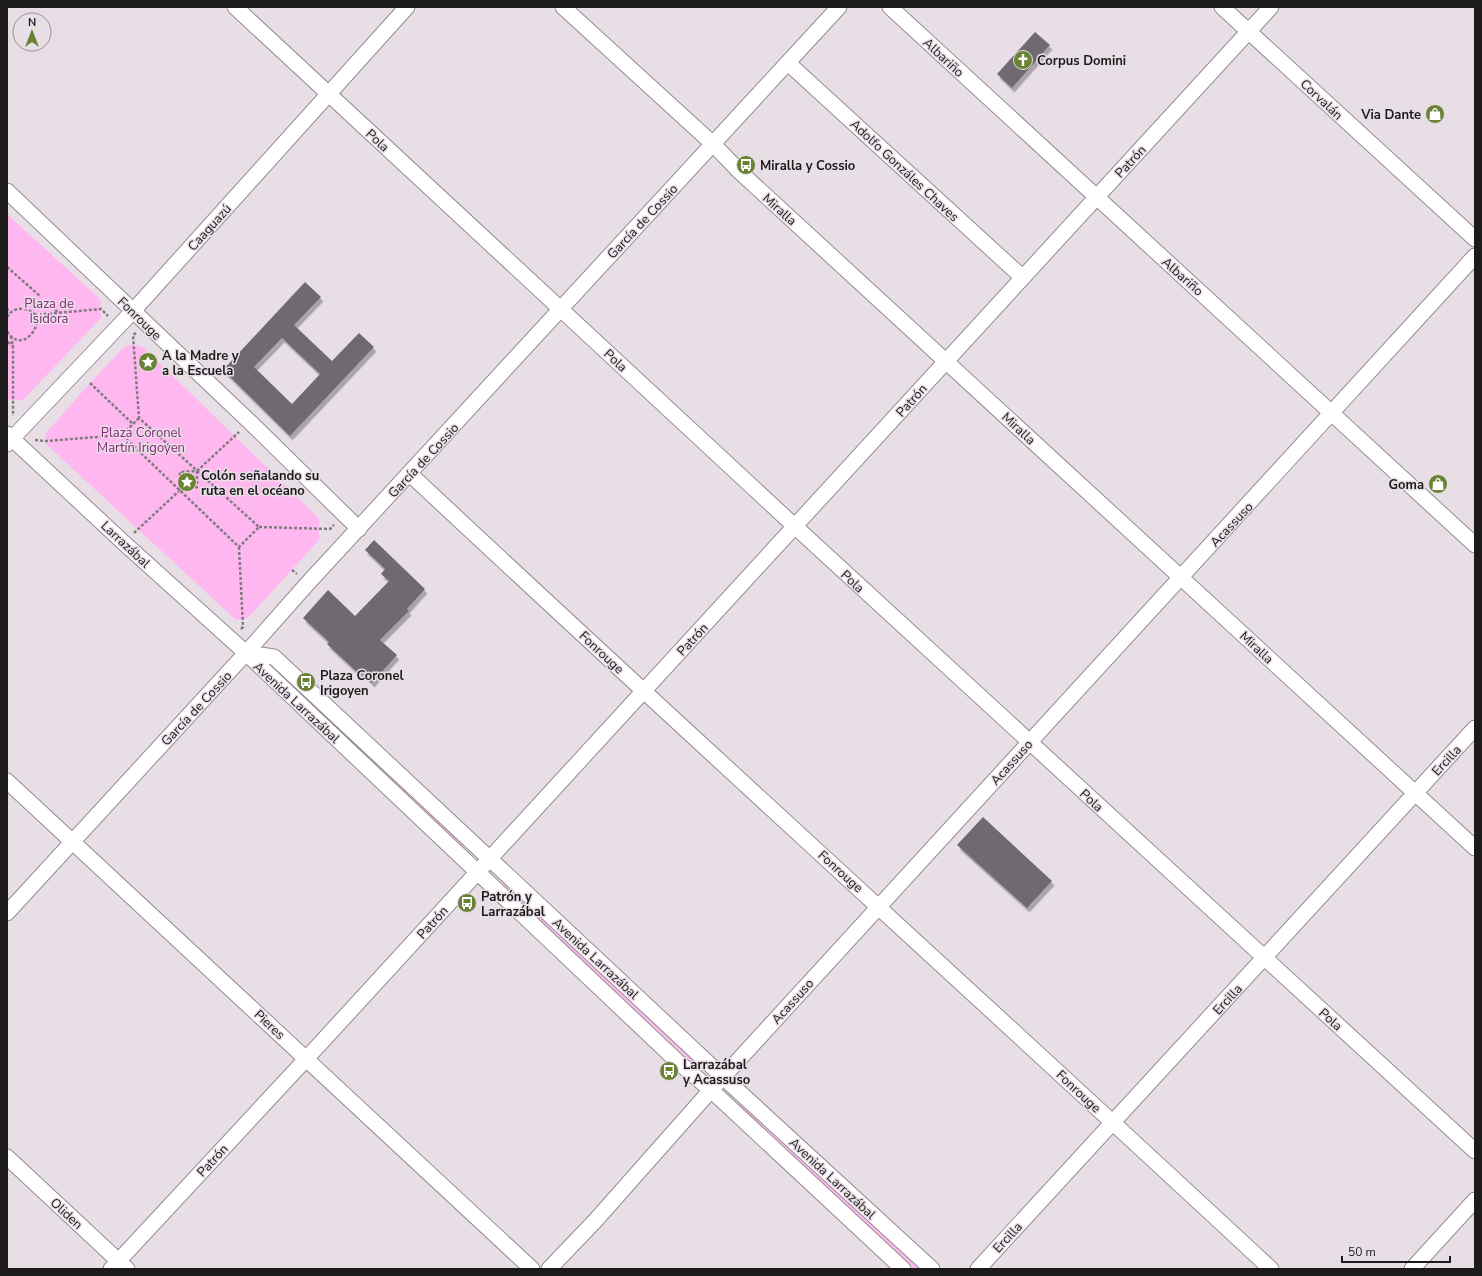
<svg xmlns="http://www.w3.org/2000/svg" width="1482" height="1276" viewBox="0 0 1482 1276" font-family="'Nunito Sans',sans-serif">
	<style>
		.green { fill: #feb8ef }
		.building { fill: #71696f; fill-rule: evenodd; filter: url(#shadow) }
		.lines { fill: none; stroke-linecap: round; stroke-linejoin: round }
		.minor-casing { stroke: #948c92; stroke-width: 17 }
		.path { stroke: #817b7f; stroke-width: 2.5; stroke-dasharray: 3 2; stroke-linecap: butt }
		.minor { stroke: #fff; stroke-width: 15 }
		.labels { text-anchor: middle; stroke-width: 3; stroke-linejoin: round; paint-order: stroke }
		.street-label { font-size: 13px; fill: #1d1a1c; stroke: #e8dfe6 }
		.poi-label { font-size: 13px; font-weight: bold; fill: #1d1a1c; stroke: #e8dfe6; text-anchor: start }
		.park-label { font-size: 13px; fill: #842b77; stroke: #e8dfe6 }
	</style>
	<defs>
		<filter id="shadow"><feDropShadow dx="2.5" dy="4.5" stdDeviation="0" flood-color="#0004"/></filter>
	</defs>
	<rect width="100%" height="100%" fill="#e8dfe6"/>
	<path class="green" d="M7,214L100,299L101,318L23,400H7Z
		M129,345H136L143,347L319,518V540L248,618L236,620L47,445L45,434L90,383L124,347Z
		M274,666L465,844L462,847L270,669Z
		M506,883L697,1061L694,1064L502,886Z
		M741,1101L921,1269H914L737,1105Z"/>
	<path class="building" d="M1035,32L1050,45L1012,88L997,74Z
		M305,282L321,297L294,325L332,361L359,333L374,347L290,436L223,370ZM282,338L320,374L292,404L254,367Z
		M374,540L425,589L407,609L409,611L380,640L397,655L372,683L361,672L359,674L327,644L329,642L303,618L328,590L355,616L389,581L381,574L385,569L365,550Z
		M983,817L1052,881L1027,908L957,845Z"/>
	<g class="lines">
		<g class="minor-casing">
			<path id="minor" d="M235,7L788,520L1475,1151
				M563,7L713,144L740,172L1475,848
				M890,7L1475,545
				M1222,7L1475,239
				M788,63L1022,277
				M7,191L251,423L359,529
				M7,434L124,543L246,653L678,1062L711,1090L903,1269
				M7,444L133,311L407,7
				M410,474C695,741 985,1003 1271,1269
				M246,653L274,657L723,1077L932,1269
				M7,781L532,1269
				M7,913L246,653L308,583L839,7
				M7,1157L127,1269
				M111,1269L307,1058L1271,7
				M549,1269L595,1221L711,1090L1475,256
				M978,1269L1475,728
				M1412,1269L1475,1200"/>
		</g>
		<path class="path" d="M7,267L40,296
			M52,306L58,313
			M7,308L9,313
			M34,315L101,309L108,316
			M7,317C11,311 16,308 23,309C55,312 23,360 7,331
			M136,333L133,335L139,418L259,527L239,547L122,435L139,418
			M11,336L13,347V416
			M8,342L13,346
			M90,383L133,424
			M35,440L46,441L122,435
			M197,471L239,432
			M197,471V487L179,491L180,472Z
			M259,527L330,529L334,525
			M134,533L179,491
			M239,547L243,627L240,630
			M292,570L297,574"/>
		<use href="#minor" class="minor"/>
	</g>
	<defs>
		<g id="church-disc" transform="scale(1)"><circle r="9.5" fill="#6a8234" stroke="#e8dfe6"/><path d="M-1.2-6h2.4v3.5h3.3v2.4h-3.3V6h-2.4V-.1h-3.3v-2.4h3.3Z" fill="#fff"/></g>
		<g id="shop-disc" transform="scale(1)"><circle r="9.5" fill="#6a8234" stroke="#e8dfe6"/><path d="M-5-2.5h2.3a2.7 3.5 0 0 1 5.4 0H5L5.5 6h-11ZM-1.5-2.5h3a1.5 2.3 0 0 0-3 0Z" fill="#fff"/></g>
		<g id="bus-disc" transform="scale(1)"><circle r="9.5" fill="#6a8234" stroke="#e8dfe6"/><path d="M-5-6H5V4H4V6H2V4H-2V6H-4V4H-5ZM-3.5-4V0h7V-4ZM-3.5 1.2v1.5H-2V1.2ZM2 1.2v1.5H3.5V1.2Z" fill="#fff"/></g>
		<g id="sight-disc" transform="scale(1)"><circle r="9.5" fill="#6a8234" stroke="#e8dfe6"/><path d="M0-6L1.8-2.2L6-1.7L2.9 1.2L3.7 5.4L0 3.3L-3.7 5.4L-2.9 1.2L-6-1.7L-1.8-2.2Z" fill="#fff"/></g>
	</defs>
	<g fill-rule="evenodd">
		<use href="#church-disc" x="1023" y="60"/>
		<use href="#shop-disc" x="1435" y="114"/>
		<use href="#bus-disc" x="746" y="165"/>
		<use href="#sight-disc" x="148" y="362"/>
		<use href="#sight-disc" x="187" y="482"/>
		<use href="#shop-disc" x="1438" y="484"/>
		<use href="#bus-disc" x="306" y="682"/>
		<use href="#bus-disc" x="467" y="903"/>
		<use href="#bus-disc" x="669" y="1071"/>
	</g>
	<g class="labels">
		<g class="street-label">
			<text transform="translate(944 57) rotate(43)" y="5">Albariño</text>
			<text transform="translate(1322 99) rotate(43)" y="5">Corvalán</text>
			<text transform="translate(378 140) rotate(43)" y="5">Pola</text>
			<text transform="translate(1130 161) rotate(-47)" y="5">Patrón</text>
			<text transform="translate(905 170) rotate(43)" y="5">Adolfo Gonzáles Chaves</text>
			<text transform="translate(780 209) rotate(42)" y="5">Miralla</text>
			<text transform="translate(642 221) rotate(-47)" y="5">García de Cossio</text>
			<text transform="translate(209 227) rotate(-48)" y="5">Caaguazú</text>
			<text transform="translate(1183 276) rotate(42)" y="5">Albariño</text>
			<text transform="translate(140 318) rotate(44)" y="5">Fonrouge</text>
			<text transform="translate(616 360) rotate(43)" y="5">Pola</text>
			<text transform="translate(911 400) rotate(-48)" y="5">Patrón</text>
			<text transform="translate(1019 428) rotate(43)" y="5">Miralla</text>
			<text transform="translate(423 460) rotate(-47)" y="5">García de Cossio</text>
			<text transform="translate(1231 524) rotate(-47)" y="5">Acassuso</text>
			<text transform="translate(126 544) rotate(43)" y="5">Larrazábal</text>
			<text transform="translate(853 581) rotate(43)" y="5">Pola</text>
			<text transform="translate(692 639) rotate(-47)" y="5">Patrón</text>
			<text transform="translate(1257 647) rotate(43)" y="5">Miralla</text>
			<text transform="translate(602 652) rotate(43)" y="5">Fonrouge</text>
			<text transform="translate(297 702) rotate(43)" y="5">Avenida Larrazábal</text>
			<text transform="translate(196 708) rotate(-47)" y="5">García de Cossio</text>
			<text transform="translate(1446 760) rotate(-47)" y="5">Ercilla</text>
			<text transform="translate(1011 762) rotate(-48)" y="5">Acassuso</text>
			<text transform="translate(1092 800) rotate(43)" y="5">Pola</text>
			<text transform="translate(841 871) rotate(42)" y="5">Fonrouge</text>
			<text transform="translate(432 922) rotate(-48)" y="5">Patrón</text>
			<text transform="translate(596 958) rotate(43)" y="5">Avenida Larrazábal</text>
			<text transform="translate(1227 999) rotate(-47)" y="5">Ercilla</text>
			<text transform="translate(792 1001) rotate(-48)" y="5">Acassuso</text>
			<text transform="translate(1331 1019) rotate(42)" y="5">Pola</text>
			<text transform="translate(270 1024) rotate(43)" y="5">Pieres</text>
			<text transform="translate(1079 1091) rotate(43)" y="5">Fonrouge</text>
			<text transform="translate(212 1160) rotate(-47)" y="5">Patrón</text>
			<text transform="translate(833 1178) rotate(43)" y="5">Avenida Larrazábal</text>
			<text transform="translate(67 1213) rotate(43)" y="5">Oliden</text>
			<text transform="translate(1007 1237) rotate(-47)" y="5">Ercilla</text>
		</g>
		<g class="poi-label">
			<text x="1037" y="65">Corpus Domini</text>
			<text x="1421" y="119" text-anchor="end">Via Dante</text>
			<text x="760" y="170">Miralla y Cossio</text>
			<text x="162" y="360">A la Madre y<tspan x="162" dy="15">a la Escuela</tspan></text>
			<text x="201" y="480">Colón señalando su<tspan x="201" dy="15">ruta en el océano</tspan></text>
			<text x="1424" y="489" text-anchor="end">Goma</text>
			<text x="320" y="680">Plaza Coronel<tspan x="320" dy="15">Irigoyen</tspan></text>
			<text x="481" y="901">Patrón y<tspan x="481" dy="15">Larrazábal</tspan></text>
			<text x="683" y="1069">Larrazábal<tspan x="683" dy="15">y Acassuso</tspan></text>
		</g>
		<g class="park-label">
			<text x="49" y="308">Plaza de<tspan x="49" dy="15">Isidora</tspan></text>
			<text x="141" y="437">Plaza Coronel<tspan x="141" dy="15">Martín Irigoyen</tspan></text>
		</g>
	</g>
	<rect width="1482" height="1276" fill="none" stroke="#1d1a1c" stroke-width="16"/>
	<g transform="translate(32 32)"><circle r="19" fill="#e8dfe6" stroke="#979095"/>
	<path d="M0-3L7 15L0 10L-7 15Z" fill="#6a8234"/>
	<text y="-6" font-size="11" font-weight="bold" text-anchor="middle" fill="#1d1a1c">N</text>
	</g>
	<path d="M1342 1256v6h108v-6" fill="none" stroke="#1d1a1c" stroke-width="2"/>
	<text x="1348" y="1256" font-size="12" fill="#1d1a1c" stroke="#e8dfe6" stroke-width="3" paint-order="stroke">50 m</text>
</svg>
